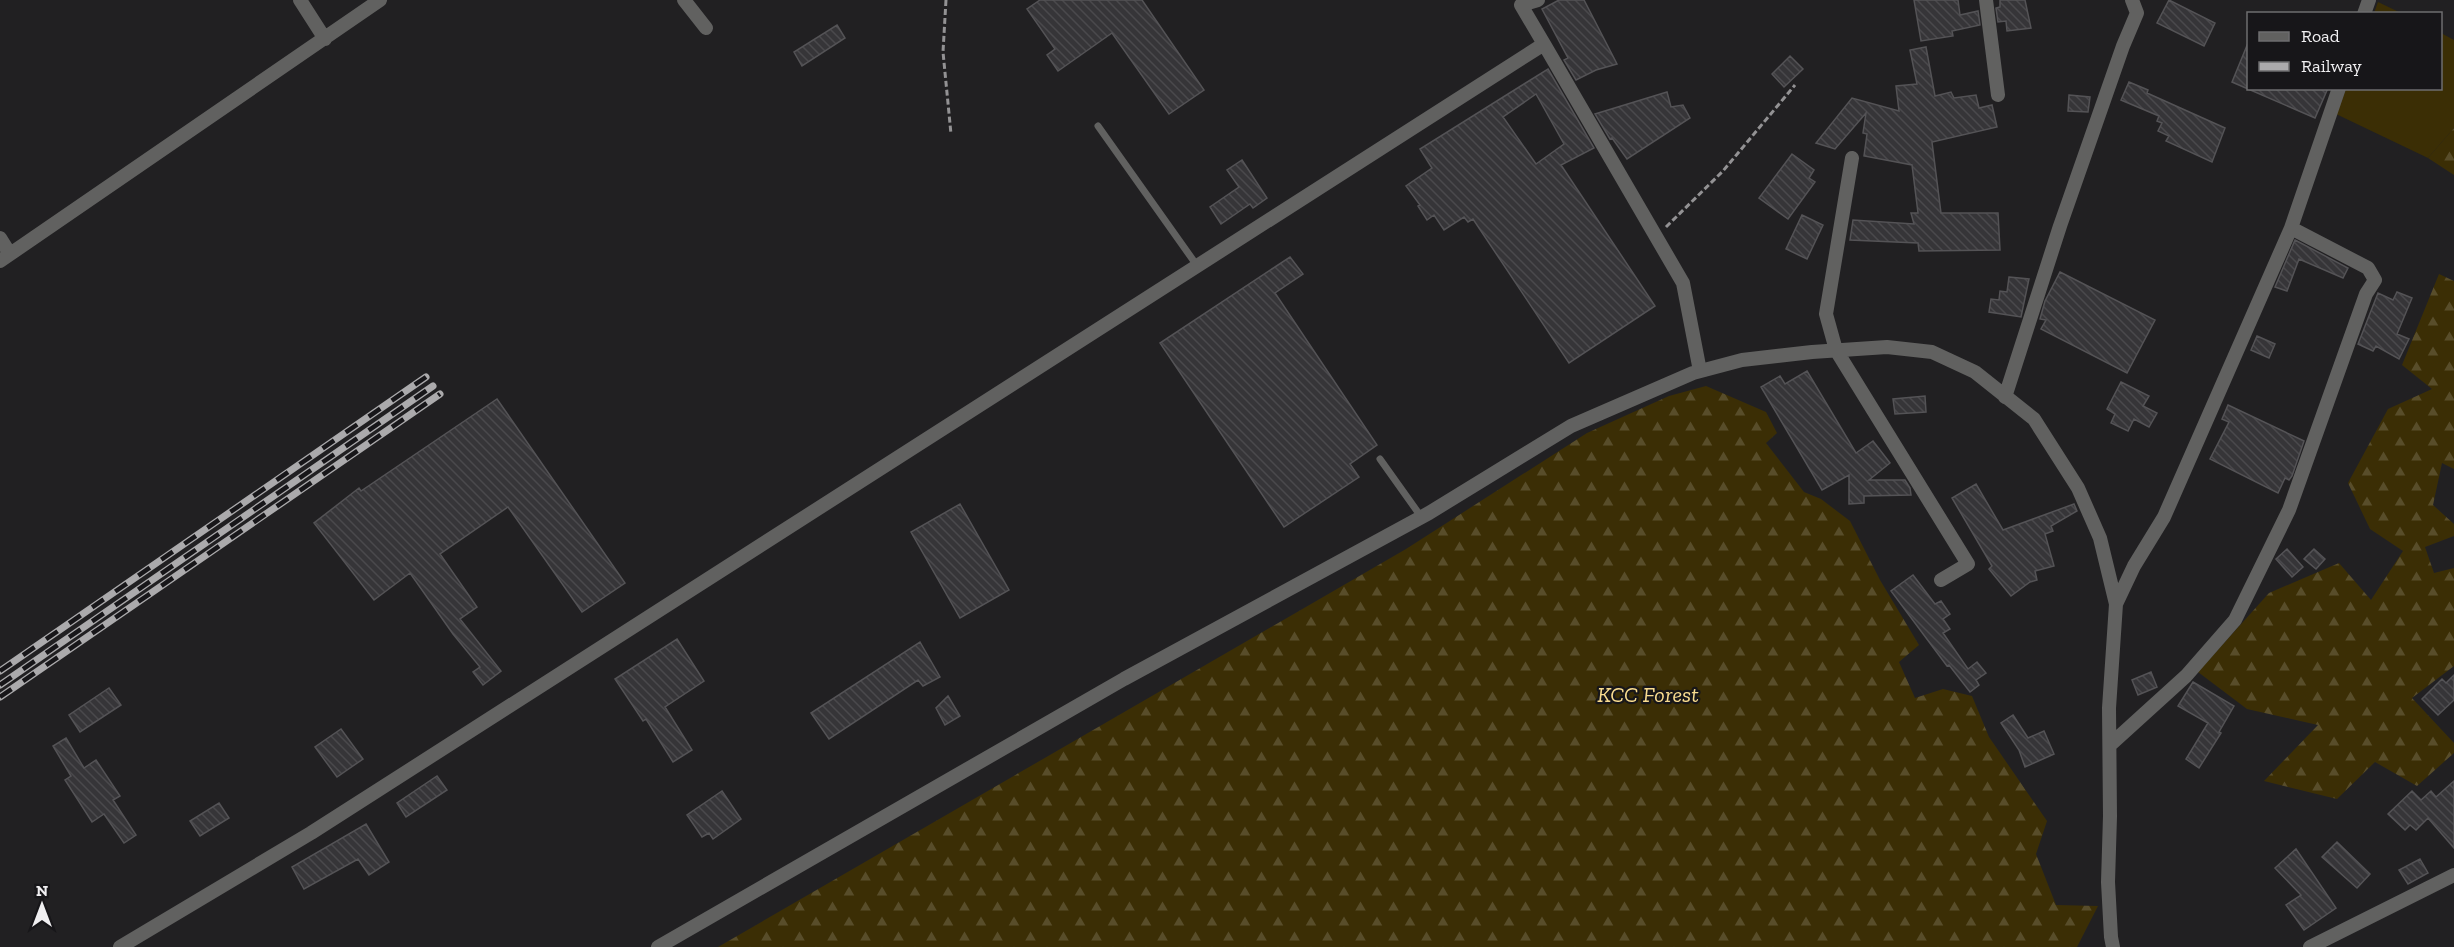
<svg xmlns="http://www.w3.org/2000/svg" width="2454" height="947" viewBox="0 0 2454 947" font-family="'Zilla Slab',serif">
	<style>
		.grass { fill: #3b2e05 }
		.forest { fill: url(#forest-firs) }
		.building { fill: url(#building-back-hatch); stroke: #545356; stroke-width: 1.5; fill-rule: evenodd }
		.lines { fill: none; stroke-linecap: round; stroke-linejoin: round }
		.path { stroke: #939294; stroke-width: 3; stroke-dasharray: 6 3; stroke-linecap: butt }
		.lane { stroke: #616160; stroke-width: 7 }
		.street { stroke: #616160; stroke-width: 14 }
		.rail-casing { stroke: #abaaac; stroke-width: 7 }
		.rail { stroke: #171619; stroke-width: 4.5; stroke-dasharray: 14; stroke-linecap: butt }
		.labels { text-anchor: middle; stroke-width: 4.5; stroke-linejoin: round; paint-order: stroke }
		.park-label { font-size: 22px; font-style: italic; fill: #f9dc8f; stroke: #171619 }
	</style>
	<defs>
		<pattern id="forest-firs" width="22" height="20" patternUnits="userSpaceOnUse" patternTransform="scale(1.5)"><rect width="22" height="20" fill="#3b2e05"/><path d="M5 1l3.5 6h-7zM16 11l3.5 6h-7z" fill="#584d2a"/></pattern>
		<pattern id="building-back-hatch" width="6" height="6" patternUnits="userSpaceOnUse" patternTransform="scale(1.5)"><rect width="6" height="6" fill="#363538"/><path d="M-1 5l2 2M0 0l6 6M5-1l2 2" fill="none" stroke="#4a494c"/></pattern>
	</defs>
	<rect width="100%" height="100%" fill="#212022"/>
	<path class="grass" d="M2378,2L2401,13H2374Z
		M2441,33L2454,40V128L2428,158L2336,114L2346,89L2440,88Z"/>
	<path class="forest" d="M2454,128V175L2428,158Z
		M2439,274L2454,281V469L2442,463L2433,505L2454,524V536L2425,547L2434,573L2454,568V666L2412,698L2454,743V753L2417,786L2375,762L2337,799L2264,781L2318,725L2247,709L2198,672L2269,593L2339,563L2371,600L2403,551L2370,529L2348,483L2388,409L2432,389L2402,365Z
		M1706,386L1766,412L1777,433L1766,443L1804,492L1821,499L1850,521L1880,580L1919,645L1899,662L1915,698L1943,689L1972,696L1989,737L2047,821L2036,854L2056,905L2098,906L2077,947H718L1406,549L1587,433L1669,396Z"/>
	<path class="building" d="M1040,0H1142L1204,90L1169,114L1112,33L1058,71L1047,55L1055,49L1027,9Z
		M1559,0H1584L1617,64L1596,70L1576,80L1564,60L1568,58L1542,9Z
		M1914,0H1958L1960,15L1978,11L1980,25L1952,31L1953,36L1921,41Z
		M2000,0H2025L2031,28L2007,31L2006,21L1998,22L1996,8L2000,7Z
		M2169,0L2215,23L2204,46L2157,23Z
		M837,25L845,38L802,66L794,52Z
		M2248,43V88H2328L2315,118L2232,82Z
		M1926,47L1935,96L1951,92L1954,98L1976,95L1979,108L1992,105L1997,127L1932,142L1941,213H1998L2000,250L1919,251L1918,243L1850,240L1853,220L1914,224L1911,213H1918L1912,165L1864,156L1867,134L1863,133L1866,113L1835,149L1816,143L1852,98L1899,111L1896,86L1917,84L1910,50Z
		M1790,56L1803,69L1784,87L1772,74Z
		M1548,69L1594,148L1561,165L1655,306L1569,363L1473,219L1468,222L1464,217L1444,230L1434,215L1427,220L1418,206L1420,205L1406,186L1432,168L1420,149ZM1536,94L1564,144L1536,164L1503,117Z
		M2129,82L2148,90L2147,93L2225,128L2212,162L2166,141L2169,136L2158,131L2162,123L2157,121L2159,116L2121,100Z
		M1667,92L1671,107L1683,105L1690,118L1627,159L1612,138L1610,139L1595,114Z
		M2069,95L2090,97L2088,112L2068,111Z
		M1792,154L1814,170L1809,178L1815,182L1788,219L1759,198Z
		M1242,160L1267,198L1253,208L1250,204L1221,224L1210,207L1239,187L1227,170Z
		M1802,215L1823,225L1807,259L1786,249Z
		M2295,240L2348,268L2343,278L2299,259L2287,291L2275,287Z
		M1290,257L1303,274L1275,293L1377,445L1350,464L1359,477L1284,527L1160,343Z
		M2060,272L2155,320L2127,373L2041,329L2046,320L2040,319L2045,301Z
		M2009,277L2029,279L2021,317L1989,312L1991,299L1999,300L2000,291L2007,292Z
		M2397,292L2412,298L2397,334L2409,339L2399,359L2376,346L2373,351L2358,344L2378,293L2393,300Z
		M2257,336L2275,344L2269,358L2251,350Z
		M1807,371L1856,453L1873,441L1890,463L1869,480H1905L1910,488L1911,495L1864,496V503L1849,504V475L1822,490L1761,387L1780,376L1785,384Z
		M2121,382L2149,396L2143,406L2157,413L2149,427L2134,419L2128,431L2111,423L2115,414L2107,409Z
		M1925,396L1926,412L1895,414L1893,399Z
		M497,399L625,583L582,612L508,507L440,554L477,607L460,619L501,671L483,685L473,672L480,667L453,634L410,573L374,600L314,523L359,488L361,491Z
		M2228,405L2304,441L2292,476L2289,480L2285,478L2278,493L2210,459L2229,422L2222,419Z
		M1976,484L2003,530L2074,504L2077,511L2051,526L2053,531L2045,534L2054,566L2035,571L2037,580L2030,582L2011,596L1989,569L1992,566L1952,498Z
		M960,504L1009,590L960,618L911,532Z
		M2287,549L2303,567L2292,577L2276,559Z
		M2314,549L2325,559L2316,569L2304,559Z
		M1913,575L1935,604L1941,601L1950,614L1943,619L1950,629L1943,633L1968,669L1977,662L1986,673L1976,680L1979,685L1970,692L1949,665L1947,666L1891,591Z
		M677,639L704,681L665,707L692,750L673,762L646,719L643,721L615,679Z
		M920,642L940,677L923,686L918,680L829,739L811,713Z
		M2151,672L2157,687L2138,695L2132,680Z
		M2454,675V700L2438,715L2422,699L2442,679L2446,683Z
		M2193,682L2234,706L2219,732L2221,733L2199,768L2186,759L2208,723L2178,706Z
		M109,688L121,705L80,732L69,715Z
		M948,696L960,716L945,725L936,708Z
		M2013,715L2028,738L2044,731L2054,754L2025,767L2019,750L2001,723Z
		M341,729L363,759L337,777L315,747Z
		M66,738L84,768L96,760L120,796L113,800L136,835L124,843L104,814L92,822L65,780L71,776L53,746Z
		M437,776L447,790L406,817L397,803Z
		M2454,781V848L2428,818L2416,830L2410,825L2405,830L2388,814L2412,791L2421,800L2431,791L2436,797Z
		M722,791L741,819L713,839L709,833L702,837L687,815Z
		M219,803L229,818L200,836L190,821Z
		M366,824L389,862L369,875L358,859L304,889L292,867Z
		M2337,842L2370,874L2357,888L2322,857Z
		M2296,849L2336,908L2304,930L2286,905L2301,895L2275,868Z
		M2420,859L2428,873L2408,884L2399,870Z"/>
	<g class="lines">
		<path class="path" d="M946,0L943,52L951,134
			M1666,227L1723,171L1795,85"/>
		<path class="lane" d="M1098,126L1198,267
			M1380,459L1422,518"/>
		<path class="street" d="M300,0L325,39
			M684,0L706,28
			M1986,0L1998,95
			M2364,14L2369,0
			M1544,44L1683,283L1700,371
			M1852,158L1826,314L1836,350L1968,564L1941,580
			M0,238L10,254
			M0,261L380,0
			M2005,397L2060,226L2123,46L2137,13L2132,0
			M2116,604L2134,566L2164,517L2291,228L2339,88
			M2110,745L2186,676L2235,620L2289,510L2366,294L2375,280L2368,268L2291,228
			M120,947L311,833L1544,44L1521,5L1538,0
			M658,947L1124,679L1429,513L1571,426L1693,373L1742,360L1812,352L1887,347L1932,352L1975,372L2034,419L2078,488L2100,538L2116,604L2109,708L2110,816L2108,882L2111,937L2113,947
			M2310,947L2454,875"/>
		<g class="rail-casing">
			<path id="rail" d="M0,671L426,377
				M0,685L433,386
				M0,697L440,394"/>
		</g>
		<use href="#rail" class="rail"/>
	</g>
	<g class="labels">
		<g class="park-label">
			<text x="1648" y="702">KCC Forest</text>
		</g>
	</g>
	<rect x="2247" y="12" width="195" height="78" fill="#171619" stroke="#6e6d6f" stroke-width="1.5"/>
	<rect x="2259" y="32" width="30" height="9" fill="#616160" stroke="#6e6d6f" stroke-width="1.5"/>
	<text x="2301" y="42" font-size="18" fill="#f0eff1">Road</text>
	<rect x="2259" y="62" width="30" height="9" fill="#abaaac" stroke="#6e6d6f" stroke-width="1.5"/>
	<text x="2301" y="72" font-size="18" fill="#f0eff1">Railway</text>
	<g transform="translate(42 905)" stroke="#171619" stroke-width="4.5" paint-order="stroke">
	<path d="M0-4.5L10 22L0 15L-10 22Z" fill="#f0eff1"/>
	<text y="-9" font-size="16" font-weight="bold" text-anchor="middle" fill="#f0eff1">N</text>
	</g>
</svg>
